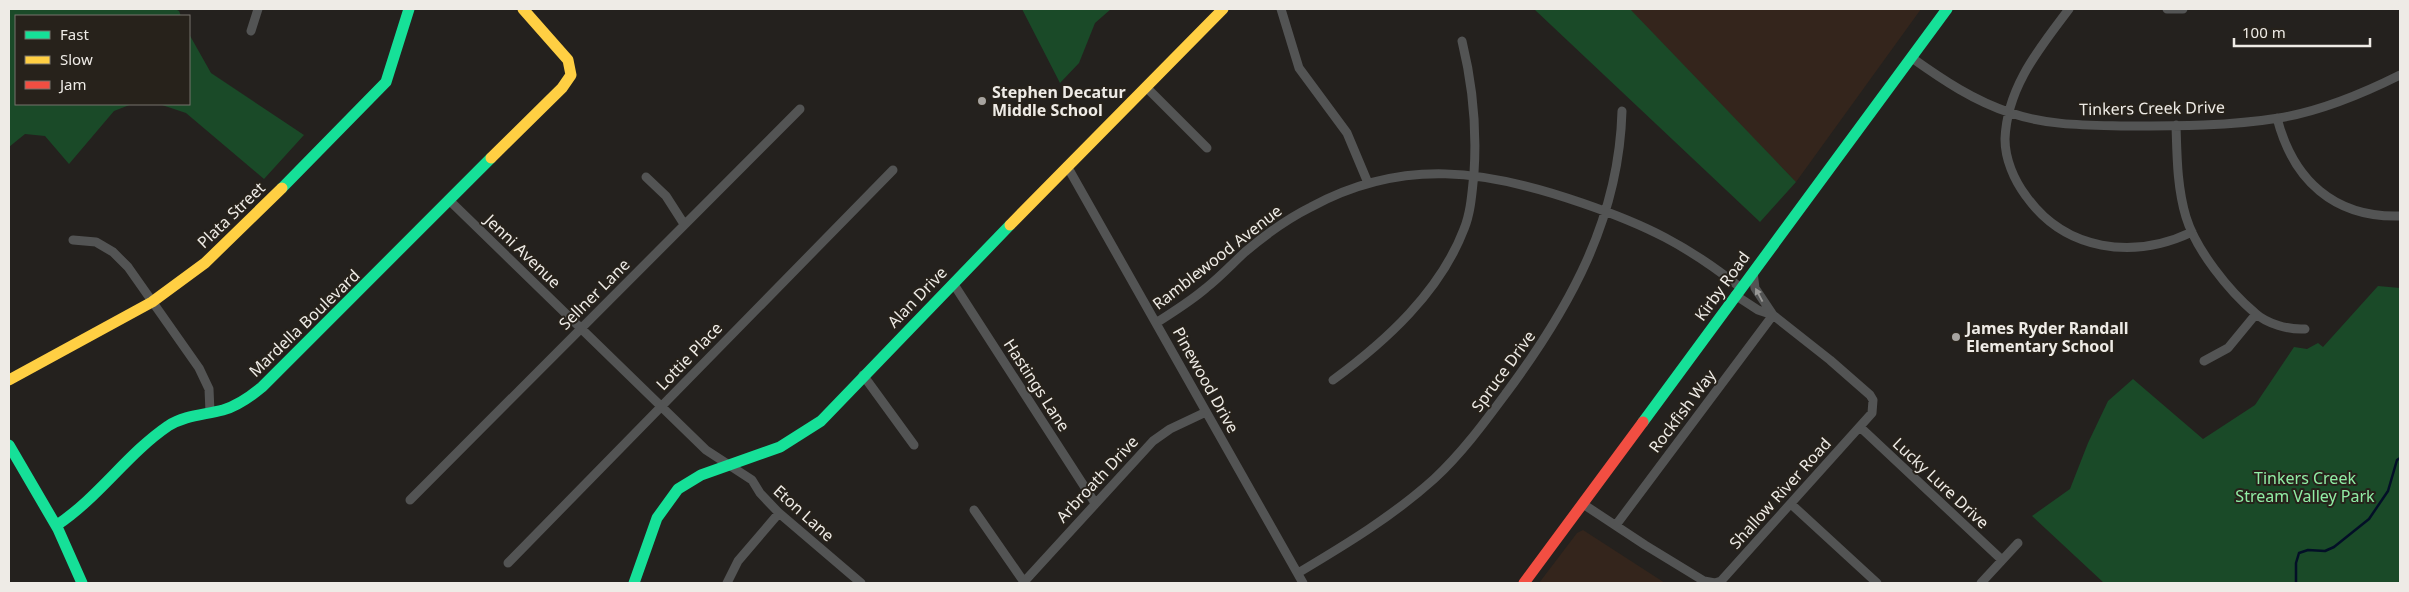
<svg xmlns="http://www.w3.org/2000/svg" width="2409" height="592" viewBox="0 0 2409 592" font-family="'Noto Sans',sans-serif">
	<style>
		.industrial { fill: #34251c }
		.green { fill: #1a4a28 }
		.lines { fill: none; stroke-linecap: round; stroke-linejoin: round }
		.stream { stroke: #030f27; stroke-width: 2.5 }
		.street { stroke: #535454; stroke-width: 9 }
		.fast { stroke: #16e098; stroke-width: 11 }
		.slow { stroke: #ffcf43; stroke-width: 11 }
		.jam { stroke: #f24e42; stroke-width: 11 }
		.oneway { fill: #999896 }
		.poi-dot { fill: #a7a4a0; stroke: #27221b; stroke-width: 2 }
		.labels { text-anchor: middle; stroke-width: 4; stroke-linejoin: round; paint-order: stroke }
		.poi-label { font-size: 16px; font-weight: bold; fill: #eeebe6; stroke: #27221b; text-anchor: start }
		.street-label { font-size: 16px; fill: #eeebe6; stroke: #27221b }
		.park-label { font-size: 16px; fill: #91eda5; stroke: #27221b }
	</style>
	<rect width="100%" height="100%" fill="#24211e"/>
	<path class="industrial" d="M1626,9H1921L1796,182Z
		M1583,530L1665,583H1539L1577,533Z"/>
	<path class="green" d="M9,9H175L179,11L181,16H16V104H132L114,111L69,164L45,136L25,134L9,147Z
		M1022,9H1111L1095,23L1079,63L1060,83Z
		M1534,9H1630L1796,182L1760,222Z
		M189,34L211,73L304,135L264,179L186,113L159,104H189Z
		M2378,286L2400,288V583H2104L2032,516L2070,489L2088,443L2108,401L2133,379L2203,439L2255,405L2294,347L2307,349L2318,343L2323,347Z"/>
	<g class="lines">
		<path class="stream" d="M2296,583V563L2299,553L2308,550L2325,551L2334,547L2369,519L2388,491L2397,460L2400,458"/>
		<path class="street" d="M1281,9L1299,68L1347,133L1368,183
			M2069,9C2039,49 2007,87 2005,139C2005,159 2014,180 2026,196C2065,251 2133,260 2192,232
			M2167,9H2183
			M251,31L258,9
			M1912,58C1943,80 1974,101 2011,113C2049,126 2088,125 2127,126C2177,126 2230,126 2279,118C2322,111 2362,94 2400,75
			M1146,87L1207,148
			M2277,118C2293,180 2334,218 2400,216
			M2176,125C2177,156 2177,187 2186,217C2196,250 2229,291 2255,313C2267,324 2289,330 2305,329
			M1067,166L1303,583
			M646,177L666,196L684,224
			M450,201L706,450L752,480L760,493L779,513L861,583
			M73,240L96,242L113,252L128,267L199,368L209,389L210,412
			M953,283L1095,503
			M1735,295L1758,310L1773,315
			M1156,323C1173,312 1191,301 1206,288C1220,277 1232,264 1245,252C1265,235 1287,219 1311,207C1403,157 1487,170 1582,203C1646,225 1687,245 1741,288
			M2204,361L2228,348L2256,314
			M863,375L914,445
			M1333,380C1386,341 1440,292 1464,229C1471,212 1472,192 1474,173C1477,128 1473,86 1462,41
			M1860,427L2002,560
			M410,500L800,109
			M1583,504L1645,545L1704,581L1715,583L1721,581L1872,413L1873,400L1870,395L1830,360L1773,315L1755,288L1753,272
			M1791,504L1877,583
			M974,510L1024,582
			M1616,525L1773,315
			M508,563L893,170
			M1298,573C1345,545 1393,516 1434,479C1462,453 1484,423 1507,392C1570,307 1619,219 1622,111
			M727,583L738,561L779,513
			M1023,583L1153,441L1170,429L1206,412
			M1981,583L2018,543"/>
		<path class="fast" d="M282,188L386,82L409,9
			M1643,422L1947,9
			M9,445L58,529L82,583
			M57,525C99,497 127,454 168,426C185,415 204,415 223,410C237,406 250,397 262,387L491,158
			M634,583L657,518L678,489L701,475L780,447L821,421L1010,225"/>
		<path class="slow" d="M491,158L562,88L571,75L568,60L523,9
			M1010,225L1223,9
			M9,380L152,302L205,263L282,188"/>
		<path class="jam" d="M1524,583L1643,422"/>
	</g>
	<defs><path id="oneway-solid" d="M-6-.8H1V-3.2L6.5 0L1 3.2V.8H-6Z" transform="scale(1.25)"/></defs>
	<use class="oneway" href="#oneway-solid" transform="translate(1759 295) rotate(-118)"/>
	<g class="poi-dot">
		<circle cx="982" cy="101" r="5"/>
		<circle cx="1956" cy="337" r="5"/>
	</g>
	<g class="labels">
		<g class="poi-label">
			<text x="992" y="98">Stephen Decatur<tspan x="992" dy="18">Middle School</tspan></text>
			<text x="1966" y="334">James Ryder Randall<tspan x="1966" dy="18">Elementary School</tspan></text>
		</g>
		<g class="street-label">
			<text transform="translate(2152 108) rotate(-1)" y="6">Tinkers Creek Drive</text>
			<text transform="translate(231 215) rotate(-44)" y="6">Plata Street</text>
			<text transform="translate(523 251) rotate(44)" y="6">Jenni Avenue</text>
			<text transform="translate(1217 257) rotate(-38)" y="6">Ramblewood Avenue</text>
			<text transform="translate(1722 286) rotate(-54)" y="6">Kirby Road</text>
			<text transform="translate(594 294) rotate(-45)" y="6">Sellner Lane</text>
			<text transform="translate(917 297) rotate(-46)" y="6">Alan Drive</text>
			<text transform="translate(304 323) rotate(-44)" y="6">Mardella Boulevard</text>
			<text transform="translate(689 356) rotate(-46)" y="6">Lottie Place</text>
			<text transform="translate(1503 371) rotate(-54)" y="6">Spruce Drive</text>
			<text transform="translate(1206 380) rotate(61)" y="6">Pinewood Drive</text>
			<text transform="translate(1037 385) rotate(57)" y="6">Hastings Lane</text>
			<text transform="translate(1682 411) rotate(-53)" y="6">Rockfish Way</text>
			<text transform="translate(1097 479) rotate(-47)" y="6">Arbroath Drive</text>
			<text transform="translate(1941 483) rotate(43)" y="6">Lucky Lure Drive</text>
			<text transform="translate(1780 493) rotate(-48)" y="6">Shallow River Road</text>
			<text transform="translate(804 513) rotate(42)" y="6">Eton Lane</text>
		</g>
		<g class="park-label">
			<text x="2305" y="484">Tinkers Creek<tspan x="2305" dy="18">Stream Valley Park</tspan></text>
		</g>
	</g>
	<rect width="2409" height="592" fill="none" stroke="#eeebe6" stroke-width="20"/>
	<rect x="15" y="15" width="175" height="90" fill="#27221b" stroke="#77726c"/>
	<rect x="25" y="31" width="25" height="8" fill="#16e098" stroke="#77726c"/>
	<text x="60" y="40" font-size="15" fill="#eeebe6">Fast</text>
	<rect x="25" y="56" width="25" height="8" fill="#ffcf43" stroke="#77726c"/>
	<text x="60" y="65" font-size="15" fill="#eeebe6">Slow</text>
	<rect x="25" y="81" width="25" height="8" fill="#f24e42" stroke="#77726c"/>
	<text x="60" y="90" font-size="15" fill="#eeebe6">Jam</text>
	<path d="M2234 38v8h136v-8" fill="none" stroke="#eeebe6" stroke-width="2.5"/>
	<text x="2242" y="38" font-size="15" fill="#eeebe6" stroke="#27221b" stroke-width="4" paint-order="stroke">100 m</text>
</svg>
